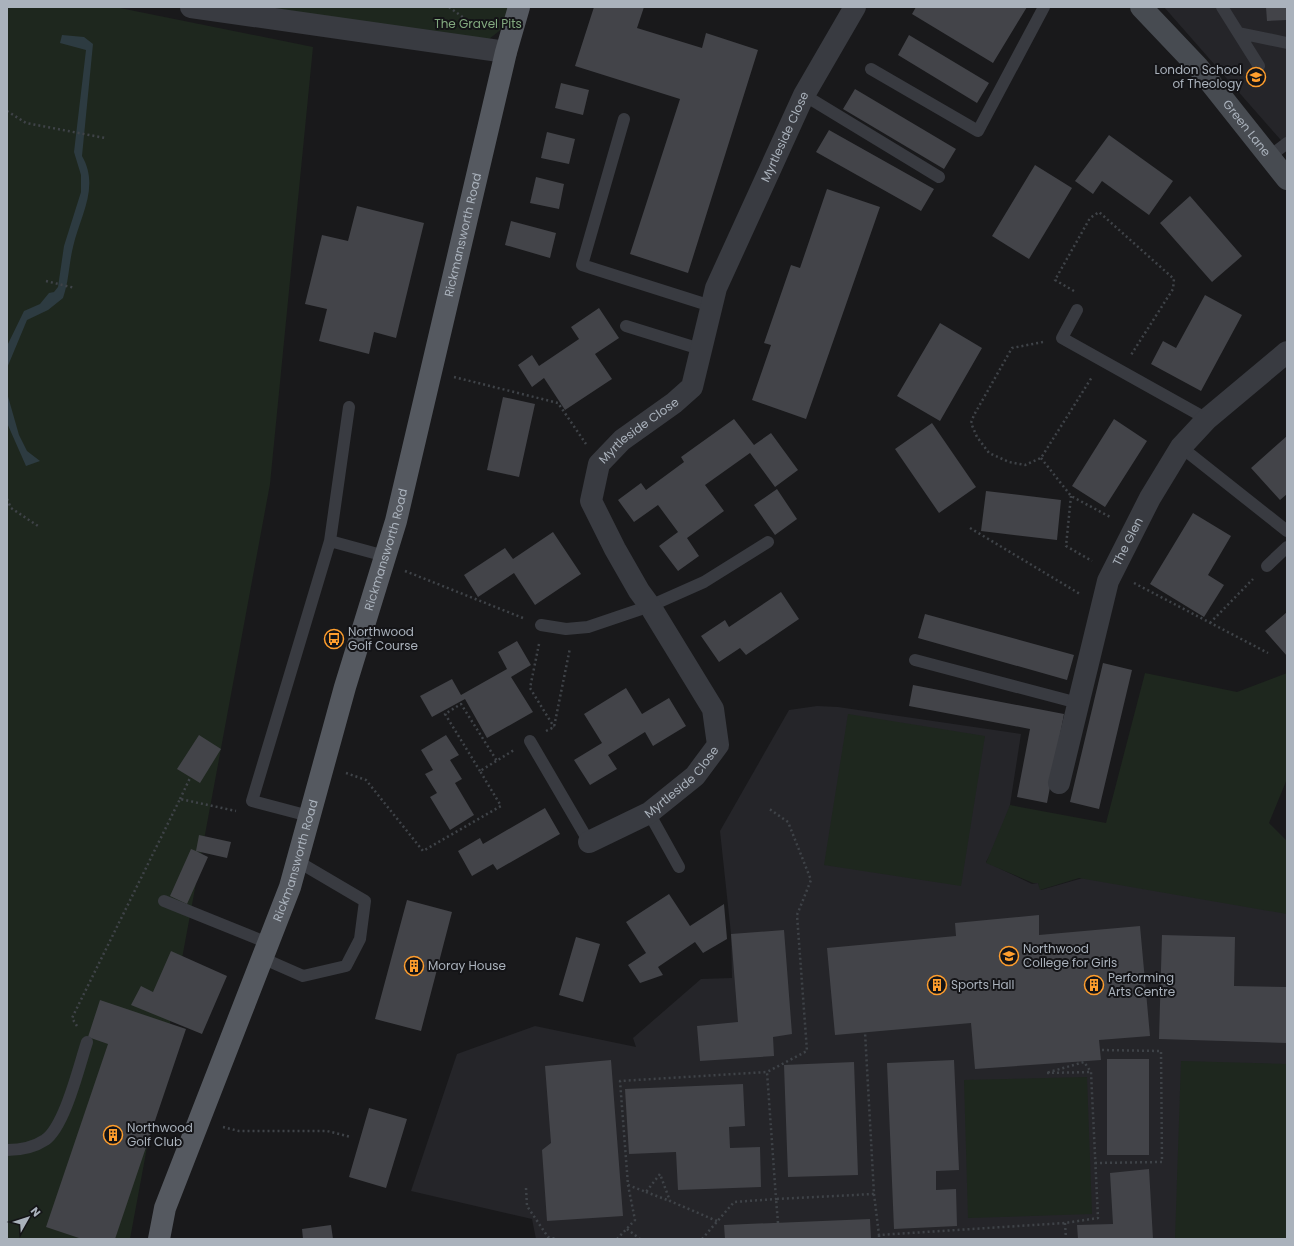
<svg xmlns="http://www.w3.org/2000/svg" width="1294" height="1246" viewBox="0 0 1294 1246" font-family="Poppins,sans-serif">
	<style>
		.built { fill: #252529 }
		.green { fill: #1e271e }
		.water { fill: #2d3b41 }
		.building { fill: #434449 }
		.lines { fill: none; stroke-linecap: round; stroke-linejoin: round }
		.path { stroke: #3f4348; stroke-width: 2.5; stroke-dasharray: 2 3; stroke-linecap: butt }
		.service { stroke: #393b41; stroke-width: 12 }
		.minor { stroke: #393b41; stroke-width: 22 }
		.secondary { stroke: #474b51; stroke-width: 22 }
		.primary { stroke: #555960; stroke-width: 22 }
		.labels { text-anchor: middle; stroke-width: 4; stroke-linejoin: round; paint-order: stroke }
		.park-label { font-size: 12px; fill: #82a97f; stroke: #141417 }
		.poi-label { font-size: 12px; fill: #aab2bc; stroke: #141417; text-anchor: start }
		.street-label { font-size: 12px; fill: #aab2bc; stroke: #141417 }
	</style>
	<rect width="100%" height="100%" fill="#19191b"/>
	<path class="built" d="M1164,7H1287V147Z
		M817,706L838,707L1021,734L1007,824L986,862L1032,884L1038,883L1041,890L1149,859L1287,878V1239H536L532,1219L411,1191L457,1054L535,1026L636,1047L633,1038L701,979L732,978L731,934L720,831L789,710Z"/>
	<path class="green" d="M7,7H115L313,47L270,484L130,1239H7Z
		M249,7H512L508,24L484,43Z
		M1145,673L1237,692L1287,673V779L1269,823L1287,841V914L1079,878L1040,890L1038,883H1033L986,863L1010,805L1106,823Z
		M848,714L985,736L961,886L824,865Z
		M1181,1061L1287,1064V1239H1175Z
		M1087,1077L1092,1214L968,1218L964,1080Z"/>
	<path class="water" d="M62,35L84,37L93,44L82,156C100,187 80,216 73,247C69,263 69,281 63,298L48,310L27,320L7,368V346L24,311L40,304L49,293L54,292L58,287L64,246L81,192V175L74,152L86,50L60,43Z
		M7,393L19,435L27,451L40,461L26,466L7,423Z"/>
	<path class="building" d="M594,7H644L637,28L702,48L706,33L758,50L688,273L630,254L680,99L575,66Z
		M916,7H1027L993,63L912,14Z
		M1266,7H1287V20L1267,21Z
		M909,35L989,83L977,103L898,55Z
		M561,83L589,90L583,115L555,108Z
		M855,89L956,149L944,169L843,109Z
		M829,130L934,189L921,211L816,152Z
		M547,132L575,139L569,164L541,158Z
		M1109,135L1173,181L1149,215L1102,181L1093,194L1075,181Z
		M1035,165L1072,188L1029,259L992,236Z
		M536,177L564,184L559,209L530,203Z
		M827,189L880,207L806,419L752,400L771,345L764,343L791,265L800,268Z
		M1190,196L1242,256L1212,282L1160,223Z
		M357,206L424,223L396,338L374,332L369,354L319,341L327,309L305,304L322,235L348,241Z
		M511,221L556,233L550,258L505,245Z
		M1205,295L1242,315L1201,391L1151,364L1163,341L1176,348Z
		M599,308L619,338L595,354L612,379L565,410L544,378L532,387L518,365L532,355L539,366L579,339L571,327Z
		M940,323L982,348L940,421L897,396Z
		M503,397L535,404L519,477L487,470Z
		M734,419L754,445L771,433L798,470L775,487L750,453L705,485L724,511L687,538L699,556L678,571L659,546L678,532L658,505L634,522L618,500L641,483L646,490L684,462L681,457Z
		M1114,419L1147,441L1105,507L1072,486Z
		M932,423L976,487L939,513L895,449Z
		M1287,436V494L1280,500L1251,468Z
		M777,489L797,519L775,535L754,505Z
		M986,491L1061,500L1057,540L981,531Z
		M1193,513L1231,536L1208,575L1224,585L1204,617L1150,584Z
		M553,532L581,574L535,605L514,573L478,597L464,575L505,548L513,559Z
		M781,592L799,619L746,655L740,648L719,662L701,636L725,620L729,627Z
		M1287,612V656L1265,631Z
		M925,614L1074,655L1067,680L918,638Z
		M517,641L531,665L511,677L533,712L487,738L465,699L432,717L420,696L452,679L461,695L507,669L498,652Z
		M1103,663L1132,670L1099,809L1070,802Z
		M913,685L1064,714L1047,803L1017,797L1030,729L909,706Z
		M626,688L642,714L669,698L686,726L653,746L645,732L608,755L617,769L590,785L574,760L602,743L584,714Z
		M199,735L221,749L200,783L177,769Z
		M446,735L459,755L450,760L462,779L455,783L474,815L450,830L430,797L437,793L425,774L433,770L421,750Z
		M545,808L560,834L497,870L493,864L472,876L458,851L480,838L483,844Z
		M199,835L231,842L227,858L196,851L208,857L187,904L170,896L191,849L196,851Z
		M669,894L690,926L724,904L727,939L703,953L695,942L658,967L663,975L640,983L628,965L646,953L626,922Z
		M407,900L452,912L421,1031L375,1019Z
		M1039,915V935L1140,926L1150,1036L1099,1040L1101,1060L975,1069L971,1023L835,1035L827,948L956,936L955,923Z
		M784,930L792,1034L773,1037L774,1056L700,1061L697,1026L738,1022L731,934Z
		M1162,935L1235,937L1234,986L1287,987V1043L1159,1039Z
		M576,937L600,944L583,1002L559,995Z
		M171,951L227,976L202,1034L131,1005L141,986L153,992Z
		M100,1000L186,1029L115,1239H82L46,1227L108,1044L88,1037Z
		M1107,1059H1149V1155H1107Z
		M611,1060L623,1216L547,1221L542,1150L551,1143L545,1066Z
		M954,1060L959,1170L936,1171V1190L956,1189L957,1226L894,1229L887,1063Z
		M854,1062L858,1175L788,1177L784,1065Z
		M743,1084L745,1126L729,1127L730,1148L760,1147L761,1187L678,1190L676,1152L629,1154L625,1089Z
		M369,1108L407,1119L386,1188L349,1177Z
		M1149,1169L1153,1239H1078L1077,1225L1113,1224L1110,1173Z
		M870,1219L871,1239H725L724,1225Z
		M331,1225L333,1239H303L302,1229Z"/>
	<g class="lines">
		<path class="path" d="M449,7L468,21
			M7,111L26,123L105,138
			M46,281L75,288
			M1074,291L1055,280L1090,218L1099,212L1174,279L1173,289L1131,355
			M1043,342L1012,348L974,415L971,423L977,437L989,453L1009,462L1025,465L1041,458L1092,377
			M454,377L558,403L586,444
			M1041,458L1071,496L1112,518
			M1071,496L1066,546L1092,561
			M7,499L11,508L38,526
			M970,528L1080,594
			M405,571L523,618
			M1134,583L1268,653
			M1210,623L1253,579
			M539,644L530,688L554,727
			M546,731L554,727L570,648
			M480,771L445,714L461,704L497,761
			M346,773L366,780L423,851L501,806L480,771L514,750
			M180,799L190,778
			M77,1026L72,1018L180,799L236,811
			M223,1127L239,1131H327L351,1137
			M1095,1163L1162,1162L1161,1051L1100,1050
			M526,1188L527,1206L548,1237L556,1239
			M646,1192L670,1201
			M874,1194L879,1235L1065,1223L1098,1218L1091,1072L1084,1062L1046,1073L1091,1072
			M717,1221L670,1201L660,1174L646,1192L628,1185L620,1081L767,1072
			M778,1223L776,1199L874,1194L865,1032
			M1065,1223L1066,1239
			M627,1229L640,1239
			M879,1235V1239
			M617,1239L635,1220L628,1185
			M702,1239L734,1202L776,1199L767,1072L807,1051L797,915L811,880L788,822L768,808"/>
		<path class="service" d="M1222,7L1259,66
			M1239,33L1287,43
			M871,69L978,131L1044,7
			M804,95L939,177
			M624,119L582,265L711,306
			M1269,157L1287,143
			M1077,310L1062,338L1207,419
			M626,326L700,349
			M1181,447L1287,531
			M330,541L349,407
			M1267,566L1287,547
			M541,625L566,629L588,627L650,606L704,582L768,542
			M915,660L1078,703
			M530,741L589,842
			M649,813L679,867
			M309,816L252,801L330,541L385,556
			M164,901L268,943
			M262,958L303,976L346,966L360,939L365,901L297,861
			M7,1150C21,1150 33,1148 45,1140C65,1126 79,1066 87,1042"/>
		<g class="minor">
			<path d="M191,7L506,52"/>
			<path id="s1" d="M1059,783L1108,581L1150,498L1181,447L1207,419L1287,352"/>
			<path id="s2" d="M589,842L649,813L695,776L718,745L713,709L650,606L639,591L615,549L591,501L599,464L622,440L674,403L692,387L716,288L804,95L855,7"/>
		</g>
		<path class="secondary" id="s3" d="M1141,7L1198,67L1287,179"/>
		<path class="primary" id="s4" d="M159,1239L165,1208L290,887L345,687L396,521L506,52L519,7"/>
	</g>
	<defs>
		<g id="university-ring" transform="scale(1)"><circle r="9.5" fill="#141417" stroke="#ff9e2d" stroke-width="1.5"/><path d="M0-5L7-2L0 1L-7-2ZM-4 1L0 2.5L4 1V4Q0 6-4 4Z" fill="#ff9e2d"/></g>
		<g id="bus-ring" transform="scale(1)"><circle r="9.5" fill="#141417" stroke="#ff9e2d" stroke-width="1.5"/><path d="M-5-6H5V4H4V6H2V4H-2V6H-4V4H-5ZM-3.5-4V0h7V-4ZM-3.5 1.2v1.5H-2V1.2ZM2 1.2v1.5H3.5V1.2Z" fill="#ff9e2d"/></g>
		<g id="school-ring" transform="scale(1)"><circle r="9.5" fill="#141417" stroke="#ff9e2d" stroke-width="1.5"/><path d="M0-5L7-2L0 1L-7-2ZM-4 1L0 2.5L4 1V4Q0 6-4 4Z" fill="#ff9e2d"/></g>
		<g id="building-ring" transform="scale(1)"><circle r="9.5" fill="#141417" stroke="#ff9e2d" stroke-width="1.5"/><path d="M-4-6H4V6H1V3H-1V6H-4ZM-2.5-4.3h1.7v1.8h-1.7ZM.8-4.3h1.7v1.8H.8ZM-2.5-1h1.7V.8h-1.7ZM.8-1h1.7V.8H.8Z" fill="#ff9e2d"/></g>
	</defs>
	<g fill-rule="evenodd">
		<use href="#university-ring" x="1256" y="77"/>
		<use href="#bus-ring" x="334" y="639"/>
		<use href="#school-ring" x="1009" y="956"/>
		<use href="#building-ring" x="414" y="966"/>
		<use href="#building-ring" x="937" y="985"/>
		<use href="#building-ring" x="1094" y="985"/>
		<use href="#building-ring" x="113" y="1135"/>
	</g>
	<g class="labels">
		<g class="park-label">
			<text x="478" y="28">The Gravel Pits</text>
		</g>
		<g class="poi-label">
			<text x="1242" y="74" text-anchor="end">London School<tspan x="1242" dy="14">of Theology</tspan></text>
			<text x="348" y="636">Northwood<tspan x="348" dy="14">Golf Course</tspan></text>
			<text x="1023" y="953">Northwood<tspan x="1023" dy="14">College for Girls</tspan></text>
			<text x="428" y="970">Moray House</text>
			<text x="1108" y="982">Performing<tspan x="1108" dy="14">Arts Centre</tspan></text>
			<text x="951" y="989">Sports Hall</text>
			<text x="127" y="1132">Northwood<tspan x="127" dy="14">Golf Club</tspan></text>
		</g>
		<g class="street-label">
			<text dy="4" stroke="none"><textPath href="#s3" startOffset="161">Green Lane</textPath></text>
			<text dy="4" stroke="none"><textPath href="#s2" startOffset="869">Myrtleside Close</textPath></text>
			<text dy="4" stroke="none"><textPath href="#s4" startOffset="1051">Rickmansworth Road</textPath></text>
			<text dy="4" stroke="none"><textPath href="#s2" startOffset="532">Myrtleside Close</textPath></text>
			<text dy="4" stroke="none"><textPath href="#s1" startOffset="252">The Glen</textPath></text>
			<text dy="4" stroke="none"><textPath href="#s4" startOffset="727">Rickmansworth Road</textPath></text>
			<text dy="4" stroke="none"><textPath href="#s2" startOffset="112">Myrtleside Close</textPath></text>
			<text dy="4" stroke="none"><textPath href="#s4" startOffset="403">Rickmansworth Road</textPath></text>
		</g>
	</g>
	<rect width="1294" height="1246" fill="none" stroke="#aab2bc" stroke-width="16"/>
	<g transform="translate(28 1218) rotate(51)" stroke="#141417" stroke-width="3" paint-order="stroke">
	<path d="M0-3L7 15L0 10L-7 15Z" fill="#aab2bc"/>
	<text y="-6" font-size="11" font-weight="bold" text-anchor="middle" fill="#aab2bc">N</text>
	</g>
</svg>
